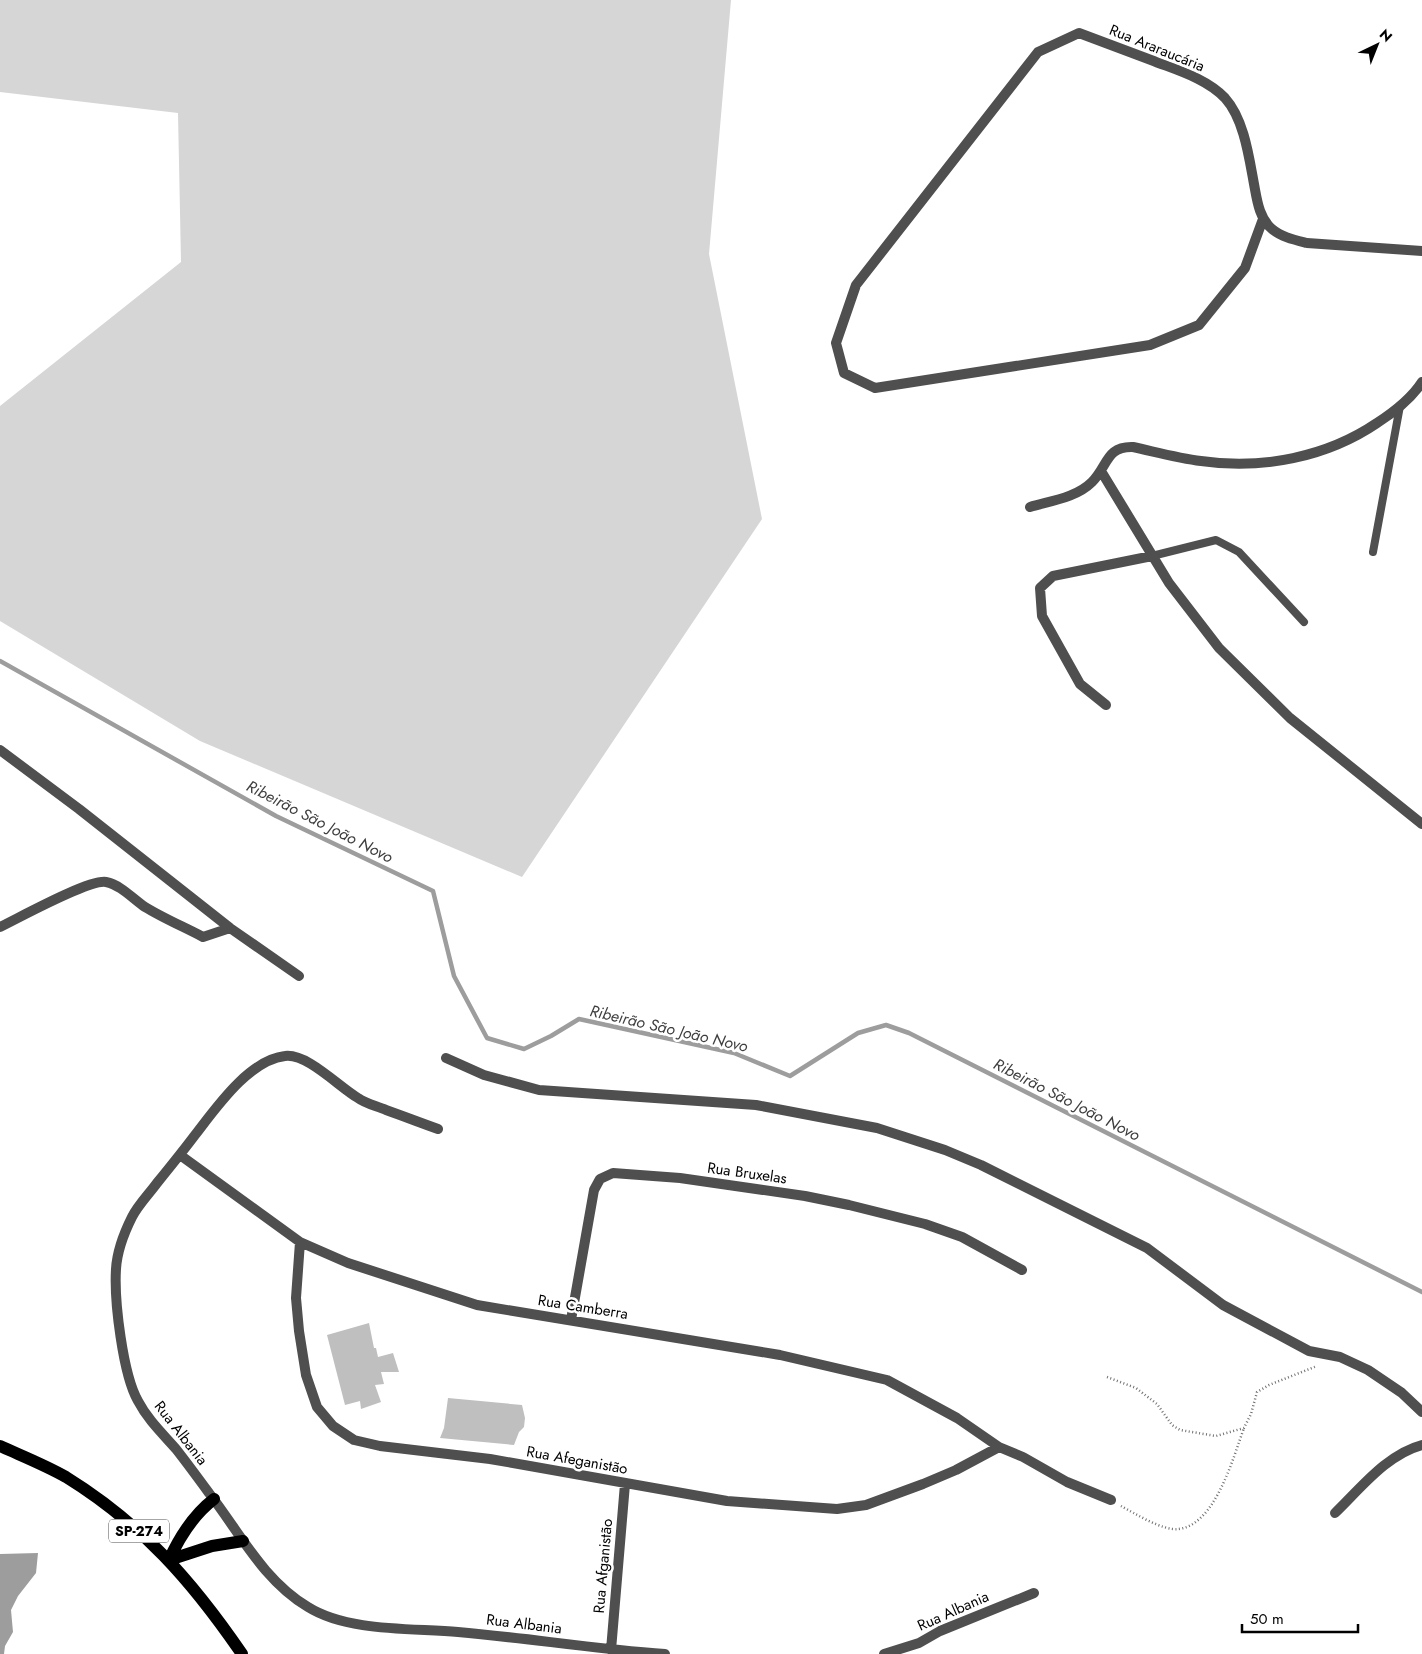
<svg xmlns="http://www.w3.org/2000/svg" width="1422" height="1654" viewBox="0 0 1422 1654" font-family="Jost,sans-serif">
	<style>
		.green { fill: #d6d6d6 }
		.water { fill: #9d9d9d }
		.lines { fill: none; stroke-linecap: round; stroke-linejoin: round }
		.stream { stroke: #9d9d9d; stroke-width: 4.5 }
		.building { fill: #bfbfbf }
		.path { stroke: #717171; stroke-width: 2.5; stroke-dasharray: 1 2.5; stroke-linecap: butt }
		.lane { stroke: #4f4f4f; stroke-width: 8 }
		.street { stroke: #4f4f4f; stroke-width: 10 }
		.primary { stroke: #000; stroke-width: 12 }
		.labels { text-anchor: middle; stroke-width: 5; stroke-linejoin: round; paint-order: stroke }
		.shield { fill: #fff; stroke: #4c4c4c; stroke-width: 1 }
		.shield-label { font-size: 14px; font-weight: bold; fill: #000 }
		.street-label { font-size: 15px; fill: #000; stroke: #fff }
		.water-label { font-size: 16px; font-style: italic; fill: #3e3e3e; stroke: #fff }
	</style>
	<rect width="100%" height="100%" fill="#fff"/>
	<path class="green" d="M0,0H731L709,254L762,519L522,877L200,741L0,621V406L181,262L178,113L0,92Z"/>
	<path class="water" d="M38,1553L36,1573L18,1596L11,1610L13,1632L5,1646L4,1654H0V1554Z"/>
	<g class="lines">
		<path class="stream" d="M0,661L276,816L433,891L454,976L487,1038L524,1049L551,1036L579,1019L734,1053L790,1076L858,1033L886,1025L909,1033L1422,1292"/>
	</g>
	<path class="building" d="M369,1323L374,1348H376L378,1357L393,1353L399,1372H381L384,1384L375,1385L381,1402L361,1409L360,1401L345,1405L327,1335Z
		M448,1398L522,1405L525,1418L524,1427L519,1432L514,1445L440,1438L444,1428Z"/>
	<g class="lines">
		<path class="path" d="M1107,1377L1136,1388L1157,1404L1172,1425L1180,1430L1216,1436L1244,1428L1251,1414L1257,1392L1269,1385L1317,1366
			M1121,1506C1134,1513 1163,1531 1178,1529C1215,1526 1233,1458 1244,1428"/>
		<path class="lane" d="M1373,552L1400,406
			M1152,556L1216,540L1239,552L1304,622"/>
		<path class="street" d="M1263,219L1245,268L1199,325L1150,345L875,388L844,373L836,343L856,285L1038,52L1079,33C1103,42 1127,51 1151,60C1176,70 1206,78 1225,98C1244,119 1249,157 1254,184C1257,200 1259,218 1272,229C1281,237 1295,240 1307,243L1422,251
			M1101,471L1169,583L1219,648L1290,718L1422,824
			M1030,507C1050,501 1076,498 1092,482C1108,466 1106,446 1133,447C1156,452 1178,458 1201,461C1262,470 1327,457 1377,423C1394,412 1411,399 1422,382
			M1106,705L1080,684L1042,616L1040,588L1053,576L1152,556
			M0,750L79,809L230,928L299,976
			M0,927C19,918 89,879 106,882C121,885 133,899 145,907C163,918 184,927 203,937L230,928
			M446,1058L484,1075L539,1090L756,1105L877,1128L945,1150L981,1165L1147,1248L1223,1305L1309,1351L1340,1357L1368,1370L1402,1393L1422,1412
			M438,1129C421,1123 403,1116 386,1110C377,1106 366,1104 358,1098C339,1087 307,1053 285,1056C249,1060 216,1108 195,1135C183,1151 170,1167 157,1183C149,1194 138,1205 132,1217C124,1233 117,1252 116,1269C114,1301 123,1375 138,1401C148,1420 162,1433 176,1449C187,1463 198,1478 209,1493C240,1533 263,1580 308,1607C348,1632 412,1628 458,1632C527,1638 595,1649 665,1654
			M180,1155L300,1242L348,1263L477,1305L780,1355L887,1380L957,1418L999,1447L1023,1457L1067,1482L1111,1500
			M300,1242L296,1298L299,1331L306,1375L317,1407L333,1426L354,1440L380,1446L490,1459L727,1501L837,1509L866,1505L923,1484L956,1470L999,1447
			M571,1320L594,1190L600,1179L613,1173L680,1178L805,1196L849,1205L925,1224L962,1237L1022,1270
			M1335,1513C1360,1489 1387,1454 1422,1445
			M611,1650L625,1484
			M884,1654L919,1643L940,1631L1034,1593"/>
		<path class="primary" d="M0,1446C22,1456 45,1465 66,1477C142,1524 192,1581 242,1654
			M169,1560C180,1536 193,1515 214,1499
			M169,1560L212,1546L243,1541"/>
	</g>
	<g class="labels">
		<rect class="shield" x="109" y="1519.5" width="60" height="23" rx="4"/>
		<g class="shield-label">
			<text x="139" y="1536">SP-274</text>
		</g>
		<g class="street-label">
			<text transform="translate(1157 48) rotate(22)" y="5">Rua Araraucária</text>
			<text transform="translate(747 1173) rotate(8)" y="5">Rua Bruxelas</text>
			<text transform="translate(583 1307) rotate(9)" y="5">Rua Camberra</text>
			<text transform="translate(181 1433) rotate(52)" y="5">Rua Albania</text>
			<text transform="translate(577 1460) rotate(10)" y="5">Rua Afeganistão</text>
			<text transform="translate(603 1566) rotate(-85)" y="5">Rua Afganistão</text>
			<text transform="translate(953 1611) rotate(-24)" y="5">Rua Albania</text>
			<text transform="translate(524 1624) rotate(7)" y="5">Rua Albania</text>
		</g>
		<g class="water-label">
			<text transform="translate(320 821) rotate(27)" y="6">Ribeirão São João Novo</text>
			<text transform="translate(669 1028) rotate(13)" y="6">Ribeirão São João Novo</text>
			<text transform="translate(1067 1099) rotate(27)" y="6">Ribeirão São João Novo</text>
		</g>
	</g>
	<g transform="translate(1377 45) rotate(43)" stroke="#ffffff" stroke-width="4" paint-order="stroke">
	<path d="M0-4L9 19L0 12L-9 19Z" fill="#000000"/>
	<text y="-8" font-size="14" font-weight="bold" text-anchor="middle" fill="#000000">N</text>
	</g>
	<path d="M1242 1624v8h116v-8" fill="none" stroke="#000000" stroke-width="2.5"/>
	<text x="1250" y="1624" font-size="15" fill="#000000" stroke="#ffffff" stroke-width="4" paint-order="stroke">50 m</text>
</svg>
